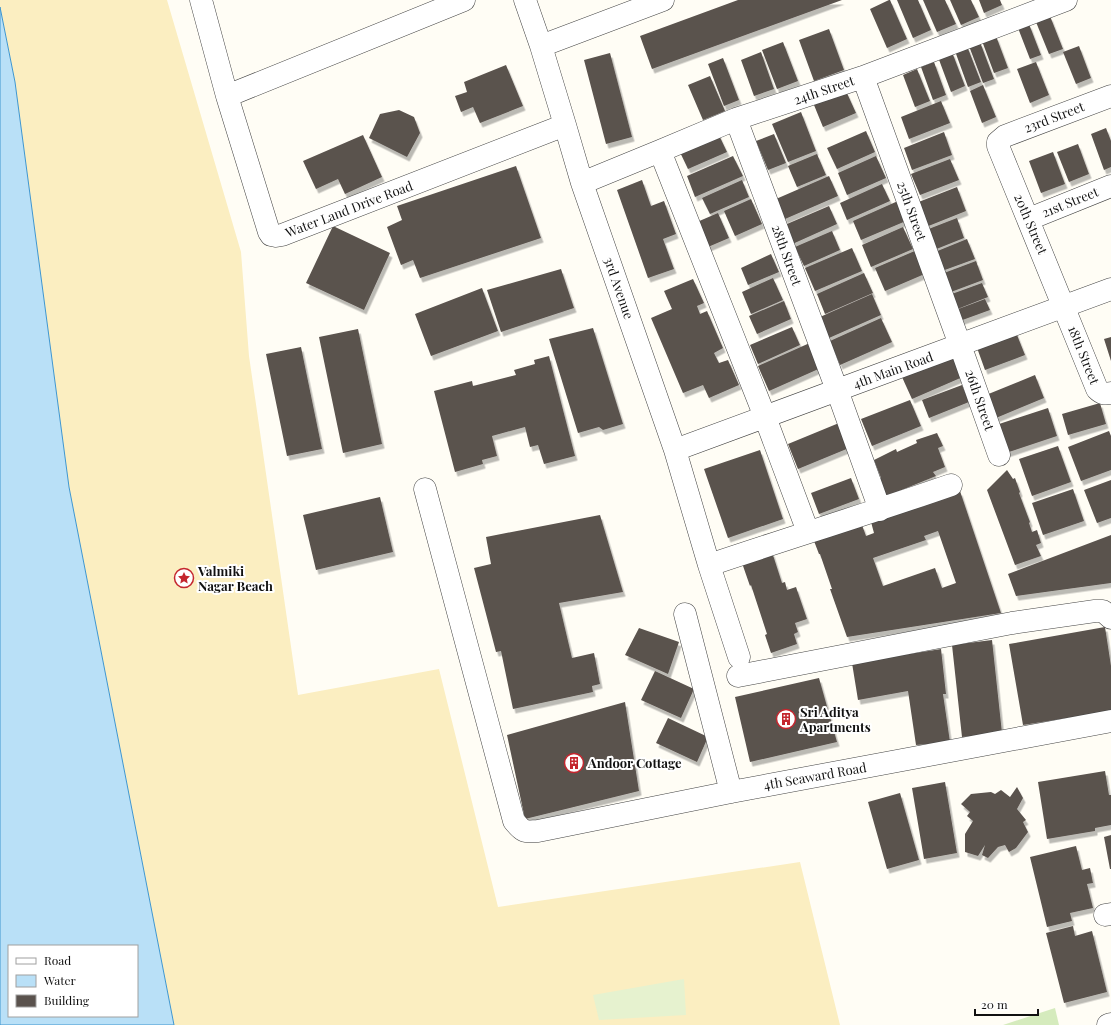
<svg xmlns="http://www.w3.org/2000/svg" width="1111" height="1025" viewBox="0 0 1111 1025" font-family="'Playfair Display',serif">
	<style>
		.green { fill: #d5ebbd }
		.sand { fill: #fbeec1 }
		.pitch { fill: #e6f2cf }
		.water { fill: #b9e0f7; stroke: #3f96cf; fill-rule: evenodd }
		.building { fill: #5a524d; fill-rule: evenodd; filter: url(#shadow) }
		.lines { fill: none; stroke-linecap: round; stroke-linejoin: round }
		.minor-casing { stroke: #444; stroke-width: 23 }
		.minor { stroke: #fff; stroke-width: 22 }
		.labels { text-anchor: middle; stroke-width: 4; stroke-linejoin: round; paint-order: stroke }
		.street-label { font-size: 13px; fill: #111; stroke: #fff }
		.poi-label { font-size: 13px; font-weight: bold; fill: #111; stroke: #fff; text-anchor: start }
	</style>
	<defs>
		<filter id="shadow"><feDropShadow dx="2.5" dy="4.5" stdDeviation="0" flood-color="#0004"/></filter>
	</defs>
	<rect width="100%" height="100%" fill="#fffdf5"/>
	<path class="green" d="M1055,1008L1059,1025H1003Z"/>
	<path class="sand" d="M0,0H167L241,252L249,356L298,695L439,669L498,907L800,862L840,1025H174L69,487L15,82L0,7Z"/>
	<path class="pitch" d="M684,979L686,1015L599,1020L593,995Z"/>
	<path class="water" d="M0,7L15,82L69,487L174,1025H0ZM9,946H137V1016H9Z"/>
	<path class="building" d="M738,0H842L652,69L640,36Z
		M889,0H890L907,39L887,48L870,9Z
		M897,0H918L931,30L913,38Z
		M923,0H945L956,24L937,32Z
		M950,0H971L979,17L961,25Z
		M979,0H1000L1002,5L984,13Z
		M1050,16L1063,49L1049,54L1036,22Z
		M1029,24L1041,55L1030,59L1018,28Z
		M829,29L844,70L814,81L799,40Z
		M996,36L1008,68L994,73L982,41Z
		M783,42L798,81L777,89L762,50Z
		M980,42L994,79L983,83L969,46Z
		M967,46L981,82L968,87L955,51Z
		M1079,46L1091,78L1076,84L1063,52Z
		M761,52L774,89L754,96L741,60Z
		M952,52L965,86L951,92L938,57Z
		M610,53L632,137L606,144L584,60Z
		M723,58L739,100L724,106L708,64Z
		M934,62L946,95L933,100L921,67Z
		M1036,62L1049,95L1030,103L1017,69Z
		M506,65L523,106L480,123L473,107L461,112L455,96L467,92L464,82Z
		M917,69L930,101L915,107L903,75Z
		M710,76L725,111L703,120L688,85Z
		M983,85L996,117L982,123L970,91Z
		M846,91L856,113L823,127L814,105Z
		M941,101L950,123L909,139L901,117Z
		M399,110L414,117L420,133L407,157L369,138L380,114Z
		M801,112L816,151L788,162L772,124Z
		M1106,128L1111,141V167L1104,170L1091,134Z
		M866,131L875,152L837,169L827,148Z
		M944,132L952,155L912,170L904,148Z
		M718,133L727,152L688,169L679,150Z
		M774,134L786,163L768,170L756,141Z
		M363,135L382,177L345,194L338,179L316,189L303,161Z
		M1078,144L1089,174L1069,182L1057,152Z
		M1053,152L1065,184L1041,193L1029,161Z
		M817,154L826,175L797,187L788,166Z
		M733,156L743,176L695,197L687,176Z
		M876,156L886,178L847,195L838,173Z
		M950,159L959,180L920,195L911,174Z
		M516,166L541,238L420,278L413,260L401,265L387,227L402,220L397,206Z
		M829,176L838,196L785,219L776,199Z
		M642,180L651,206L664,201L676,234L663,239L674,269L648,278L617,190Z
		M742,180L749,197L710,214L702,198Z
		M882,184L890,201L847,220L840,203Z
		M957,187L966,211L926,227L916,203Z
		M751,199L762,224L735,236L724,211Z
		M898,201L906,221L861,240L853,221Z
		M829,206L837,224L788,246L780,227Z
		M718,213L729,238L708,247L697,222Z
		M957,218L964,238L934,250L926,230Z
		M333,226L390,253L364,310L306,283Z
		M903,227L913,249L871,267L862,245Z
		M832,231L840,250L804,266L795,247Z
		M967,239L975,259L942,271L935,252Z
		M852,248L862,271L815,291L805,268Z
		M917,250L927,273L885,291L875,268Z
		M771,254L779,272L748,285L741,268Z
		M976,261L983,280L951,292L944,273Z
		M561,269L574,308L501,332L487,290Z
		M864,273L873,293L825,314L817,294Z
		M773,278L783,300L751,314L742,292Z
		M693,279L704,303L697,306L700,314L707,311L723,348L714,353L719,363L728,360L739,385L709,398L703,385L683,393L651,318L672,309L664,291Z
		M982,283L988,297L955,310L949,295Z
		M482,288L498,331L431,356L415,314Z
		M872,294L881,315L829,338L820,317Z
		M985,299L990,310L957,322L953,311Z
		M784,301L791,319L757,334L749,316Z
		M881,318L892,342L840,365L830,341Z
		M792,327L800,345L758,364L750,345Z
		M593,328L623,424L603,430L599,427L578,433L549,339Z
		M358,329L382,444L343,453L319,337Z
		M1015,330L1025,355L985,370L976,345Z
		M1111,337V361L1104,339Z
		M812,342L823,367L769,391L758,366Z
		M301,347L322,449L287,456L266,354Z
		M955,353L965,376L912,399L902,377Z
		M549,356L575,456L544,464L538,445L530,447L525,427L492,436L497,456L482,460L483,464L455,472L434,391L472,381L473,386L516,375L514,370L535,364L534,360Z
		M1035,375L1044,398L996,418L986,395Z
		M962,385L969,402L929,418L922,400Z
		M910,400L921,426L872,446L861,419Z
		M1100,403L1106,424L1068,435L1062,414Z
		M1048,408L1057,436L1003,454L993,426Z
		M839,423L849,448L798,469L788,444Z
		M1109,431L1111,436V470L1081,481L1068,447Z
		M937,433L943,446L938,448L945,467L933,472L936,476L882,498L875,480L881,478L874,460L896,449L897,452L917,443L916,440Z
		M1058,446L1071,482L1032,496L1019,459Z
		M760,450L783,519L728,538L704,469Z
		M1007,470L1013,479L1015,478L1020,492L1019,493L1030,522L1029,523L1032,532L1037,530L1041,543L1036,545L1041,556L1015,565L987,490Z
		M851,478L859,499L819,514L811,493Z
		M1111,480V518L1097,523L1084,490Z
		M1073,489L1084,521L1043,535L1032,503Z
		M960,491L1001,613L847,637L830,589H832L820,554H819L814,541L862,525L866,536L874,533L871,522ZM938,531L956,583L942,588L935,568L883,586L873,558L926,540L924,536Z
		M380,497L393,552L316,570L303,515Z
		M600,515L623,592L559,603L572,658L594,653L600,684L592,686L593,692L513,709L501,651L496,652L474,568L491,564L486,537Z
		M1111,535V583L1016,596L1008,574Z
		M772,552L782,583L785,582L787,590L796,587L807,619L795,623L798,632L794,634L797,644L771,653L765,635L767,634L751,585L750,586L742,563Z
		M1105,627L1111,666V711L1023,725L1009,644Z
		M639,628L679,642L668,674L625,655Z
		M992,640L1002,733L962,737L952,645Z
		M941,649L946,694H943L950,742L916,745L908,691L858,700L852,663Z
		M655,671L694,689L681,718L641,700Z
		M819,678L837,742L750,762L735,697Z
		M625,702L639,791L525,819L507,735Z
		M668,718L708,737L697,762L656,743Z
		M1105,771L1109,795H1111V825L1095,828V831L1047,839L1038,782Z
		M945,782L957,853L924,859L912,788Z
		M1017,787L1023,798L1017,809L1026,820L1023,822L1028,832L1016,848L1009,852L1005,845L998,847L988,858L982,855L985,845L978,856L965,852V834L973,821L967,816L970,812L961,804L971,794L991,792L995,794L1001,790L1010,797Z
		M900,793L919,860L887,869L868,802Z
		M1111,835V869H1110L1104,837Z
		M1076,846L1082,870L1090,868L1093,883L1087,884L1093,908L1070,913L1072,921L1047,927L1030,857Z
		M1073,926L1075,936L1092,931L1107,992L1064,1003L1046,933Z"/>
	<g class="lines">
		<g class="minor-casing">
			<path id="minor" d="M201,0L227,96L269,232L271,235L276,236L282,235L565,125
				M525,0L541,46L565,125L582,183L675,450L709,565L739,657
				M541,46L663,0
				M863,77L960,345L999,455
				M227,96L464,0
				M1111,96L1005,136L998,142V146L1097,389C1102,394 1105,394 1111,393
				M736,119L837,390L880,510
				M660,151L765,417L808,532
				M582,183L660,151L736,119L863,77L1066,0
				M1029,219L1111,186
				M675,450L1111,289
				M425,489L514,821C523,832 524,832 538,831L731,792L1111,721
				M709,565C789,538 871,513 951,485
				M685,614L731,792
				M738,676L1012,623L1095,611H1103L1111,618
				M1105,915L1111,914
				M1108,1025L1111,1024"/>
		</g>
		<use href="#minor" class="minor"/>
	</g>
	<defs>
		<g id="sight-ring" transform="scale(1)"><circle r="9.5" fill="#fff" stroke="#c4262e" stroke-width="1.5"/><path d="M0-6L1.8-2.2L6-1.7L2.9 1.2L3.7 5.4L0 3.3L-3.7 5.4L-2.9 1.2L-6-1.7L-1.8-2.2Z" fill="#c4262e"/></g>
		<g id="building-ring" transform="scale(1)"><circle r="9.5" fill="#fff" stroke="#c4262e" stroke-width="1.5"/><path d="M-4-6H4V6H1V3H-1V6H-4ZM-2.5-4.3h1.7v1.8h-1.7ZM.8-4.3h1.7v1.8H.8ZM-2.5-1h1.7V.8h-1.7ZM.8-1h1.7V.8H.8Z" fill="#c4262e"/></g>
	</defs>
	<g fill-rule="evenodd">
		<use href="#sight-ring" x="184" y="578"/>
		<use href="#building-ring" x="786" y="719"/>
		<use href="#building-ring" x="574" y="763"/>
	</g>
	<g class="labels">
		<g class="street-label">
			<text transform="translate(824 90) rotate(-19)" y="5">24th Street</text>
			<text transform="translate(1054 117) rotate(-21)" y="5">23rd Street</text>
			<text transform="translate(1070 202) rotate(-22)" y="5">21st Street</text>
			<text transform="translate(349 209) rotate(-21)" y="5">Water Land Drive Road</text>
			<text transform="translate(912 211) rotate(70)" y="5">25th Street</text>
			<text transform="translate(1031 224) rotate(67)" y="5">20th Street</text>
			<text transform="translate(787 255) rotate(70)" y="5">28th Street</text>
			<text transform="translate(619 288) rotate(71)" y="5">3rd Avenue</text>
			<text transform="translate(1084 355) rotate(68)" y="5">18th Street</text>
			<text transform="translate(893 370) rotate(-20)" y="5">4th Main Road</text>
			<text transform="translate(980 400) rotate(71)" y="5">26th Street</text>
			<text transform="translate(815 776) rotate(-10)" y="5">4th Seaward Road</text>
		</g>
		<g class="poi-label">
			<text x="198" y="576">Valmiki<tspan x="198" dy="15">Nagar Beach</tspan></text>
			<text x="800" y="717">Sri Aditya<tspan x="800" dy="15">Apartments</tspan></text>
			<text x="588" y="768">Andoor Cottage</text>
		</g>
	</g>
	<rect x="8" y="945" width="130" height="72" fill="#ffffff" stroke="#a0a0a0"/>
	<rect x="16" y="958" width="20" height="6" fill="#ffffff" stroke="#a0a0a0"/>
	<text x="44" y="965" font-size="12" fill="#111111">Road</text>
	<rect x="16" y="975" width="20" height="12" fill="#b9e0f7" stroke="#a0a0a0"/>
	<text x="44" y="985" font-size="12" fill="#111111">Water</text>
	<rect x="16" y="995" width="20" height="12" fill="#5a524d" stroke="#a0a0a0"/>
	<text x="44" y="1005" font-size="12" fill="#111111">Building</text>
	<path d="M975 1009v6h63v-6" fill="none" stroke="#111111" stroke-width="2"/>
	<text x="981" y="1009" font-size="12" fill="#111111" stroke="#ffffff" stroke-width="3" paint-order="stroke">20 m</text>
</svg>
